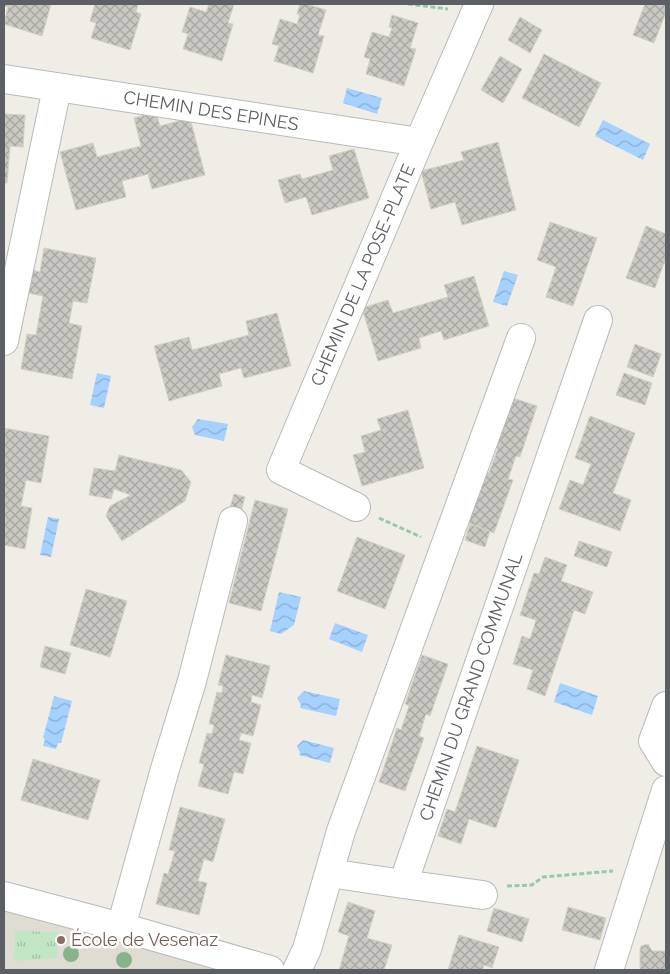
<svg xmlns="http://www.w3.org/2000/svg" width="670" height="974" viewBox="0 0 670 974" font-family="Raleway,sans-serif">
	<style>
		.education { fill: #dfdcd3 }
		.grass { fill: url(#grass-tufts) }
		.water { fill: url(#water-waves) }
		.building { fill: url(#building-cross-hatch); stroke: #d4d0c3 }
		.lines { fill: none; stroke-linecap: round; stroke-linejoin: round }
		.minor-casing { stroke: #b7babe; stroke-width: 30 }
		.path { stroke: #9ac7aa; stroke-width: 3; stroke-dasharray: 5 2.5; stroke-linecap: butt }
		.minor { stroke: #fff; stroke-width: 28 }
		.tree { fill: #89b38a }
		.education-dot { fill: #8d6e63; stroke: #fff; stroke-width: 2 }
		.labels { text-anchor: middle; stroke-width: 5; stroke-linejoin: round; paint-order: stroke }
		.street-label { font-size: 18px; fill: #5c6065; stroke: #fff }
		.education-label { font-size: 18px; fill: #785e54; stroke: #fff; text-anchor: start }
	</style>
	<defs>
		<pattern id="grass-tufts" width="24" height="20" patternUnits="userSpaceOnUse" patternTransform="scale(1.25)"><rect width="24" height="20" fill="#c1e6c4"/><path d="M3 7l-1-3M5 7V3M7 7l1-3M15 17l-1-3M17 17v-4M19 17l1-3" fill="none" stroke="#a0bea3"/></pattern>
		<pattern id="water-waves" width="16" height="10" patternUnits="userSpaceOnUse" patternTransform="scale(1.25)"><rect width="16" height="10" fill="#a5d1ff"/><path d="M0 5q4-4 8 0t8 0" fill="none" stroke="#8aadd2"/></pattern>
		<pattern id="building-cross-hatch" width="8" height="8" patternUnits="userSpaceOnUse" patternTransform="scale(1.25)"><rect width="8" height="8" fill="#cac8c2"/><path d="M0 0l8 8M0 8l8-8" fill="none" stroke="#a7a6a1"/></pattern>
	</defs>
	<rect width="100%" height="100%" fill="#efede5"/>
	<path class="education" d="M4,910L233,970H4Z"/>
	<path class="grass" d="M15,930L58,933L57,958L14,961Z"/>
	<path class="water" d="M347,88L382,98L377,114L343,103Z
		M603,120L650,144L643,160L595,136Z
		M504,271L518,275L507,306L493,302Z
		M97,373L111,376L104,408L90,405Z
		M198,419L228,424L224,441L195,435L192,427Z
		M48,517L59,519L51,557L40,555Z
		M279,592L301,597L294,625L281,634L270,631Z
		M335,623L368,635L362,652L329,639Z
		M560,683L598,696L592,715L554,702Z
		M304,691L340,699L336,716L300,708L301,705L297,698Z
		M54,696L72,701L61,743H58L56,749L43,746L45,739L43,738Z
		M303,740L334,748L330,763L299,755L300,753L297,746Z"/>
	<path class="building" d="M4,4H51L42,36L4,24L8,7L4,6Z
		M95,4H138L136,12L141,14L130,50L91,38L96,23L90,21Z
		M209,4H234L228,23L233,24L222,61L183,49L188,34L182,32L190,7L206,12Z
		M300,4H306L326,10L318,35L324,36L313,73L274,61L279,46L272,44L280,19L297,24L300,15L297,14Z
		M645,4H666V12L654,43L633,35Z
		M392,15L418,23L410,48L416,49L404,86L366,74L370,59L364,57L372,32L389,37L392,28L389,27Z
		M520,17L542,30L530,53L508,40Z
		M544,54L601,83L579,127L522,98Z
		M500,56L522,69L503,103L481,90Z
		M156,112L160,126L190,118L205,175L152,189L148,174L122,181L126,197L76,210L60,152L93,143L97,157L141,146L134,118Z
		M4,114L25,115L23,147L10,146L7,183H4Z
		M498,142L516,210L462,225L455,202L431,209L421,171L464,160L461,152Z
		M354,149L369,198L312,215L306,197L285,203L278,180L300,174L302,179L333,170L329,156Z
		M550,222L597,238L573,306L546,297L556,267L537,260Z
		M646,226L666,234V264L664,263L655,288L626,278Z
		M44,248L96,258L87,303L73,301L69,323L82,326L72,379L21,369L27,334L36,335L43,296L28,293L33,270L40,272Z
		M474,276L489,326L444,340L441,331L419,338L421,348L378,361L362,308L388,300L393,313L448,297L444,285Z
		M277,313L291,366L244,378L241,368L219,374L222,386L169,401L154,346L189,337L192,350L249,335L246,321Z
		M635,344L661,354L653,377L627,367Z
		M624,373L652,383L645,405L616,395Z
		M510,397L537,406L520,457L516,456L508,479L513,480L494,533L466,522L484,471L489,473L498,448L493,447Z
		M408,410L424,468L362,486L353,455L365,452L361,436L381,430L377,419Z
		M590,416L635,433L613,493L631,500L620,531L559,509L570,480L583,485L591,464L575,458Z
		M4,428L49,436L41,483L26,480L21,506L32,508L25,549L4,545Z
		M119,455L181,470L191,482L185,501L122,541L106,516L110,506L131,495L114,489L111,499L89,495L94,468L115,471Z
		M234,494L245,497L239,518L228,515Z
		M255,500L288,509L261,611L229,603Z
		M470,524L490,531L485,547L465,540Z
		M357,537L405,555L385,609L337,591Z
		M579,541L612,552L607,567L574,556Z
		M545,557L567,565L561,581L593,592L585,614L574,610L545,696L527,689L533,670L513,664L522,636L530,639L536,620L520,615L534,573L539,574Z
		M86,589L127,601L110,657L70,645Z
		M45,646L71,653L65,674L40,667Z
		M226,655L270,666L262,698L252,695L251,702L261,705L253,736L241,733L239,740L251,743L243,774L234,772L228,794L198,786L204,764L199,763L207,733L212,734L214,725L209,724L217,692L222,693L223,686L218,685Z
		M422,655L448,664L430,716L426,714L419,736L424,738L405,791L379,782L397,728L401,730L409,706L405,704Z
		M477,746L519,760L496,828L469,819L461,844L438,836L447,809L455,812Z
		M33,759L100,780L88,820L21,800Z
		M180,807L225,819L213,862L204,859L198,881L207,883L199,915L156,904L164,873L168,874L175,851L169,850Z
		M348,902L375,911L367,938L392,945L384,970H339L349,936L338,932Z
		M568,907L606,918L600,940L562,930Z
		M494,908L529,919L522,942L487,931Z
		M459,935L499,947L492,968L484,965L482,970H448Z
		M648,944L652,951H666V970H640V950L641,946Z"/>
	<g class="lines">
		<g class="minor-casing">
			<path id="minor" d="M4,79L419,142
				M4,341L57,88
				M356,507L281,470L419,142L479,4
				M666,706L653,741L666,762
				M329,873L341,831L521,338
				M403,884L483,895
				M4,896L121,927L165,769L192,681L233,521
				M121,927L270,970
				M297,970L307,949L329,873L403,884L598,320
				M609,970L666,790"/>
		</g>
		<path class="path" d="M408,4L448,9
			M379,518L421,537
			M507,886L532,885L543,877L613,871"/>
		<use href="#minor" class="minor"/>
	</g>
	<g class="tree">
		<circle cx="71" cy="954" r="8"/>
		<circle cx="124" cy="960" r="8"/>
	</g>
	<circle class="education-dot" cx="61" cy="940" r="5"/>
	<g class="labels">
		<g class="street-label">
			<text transform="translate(211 111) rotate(9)" y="6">CHEMIN DES EPINES</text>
			<text transform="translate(363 275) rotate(-67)" y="6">CHEMIN DE LA POSE-PLATE</text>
			<text transform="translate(471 687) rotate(-71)" y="6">CHEMIN DU GRAND COMMUNAL</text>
		</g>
		<g class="education-label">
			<text x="71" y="946">École de Vesenaz</text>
		</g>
	</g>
	<rect width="670" height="974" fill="none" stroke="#5c6065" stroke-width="10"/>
</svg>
